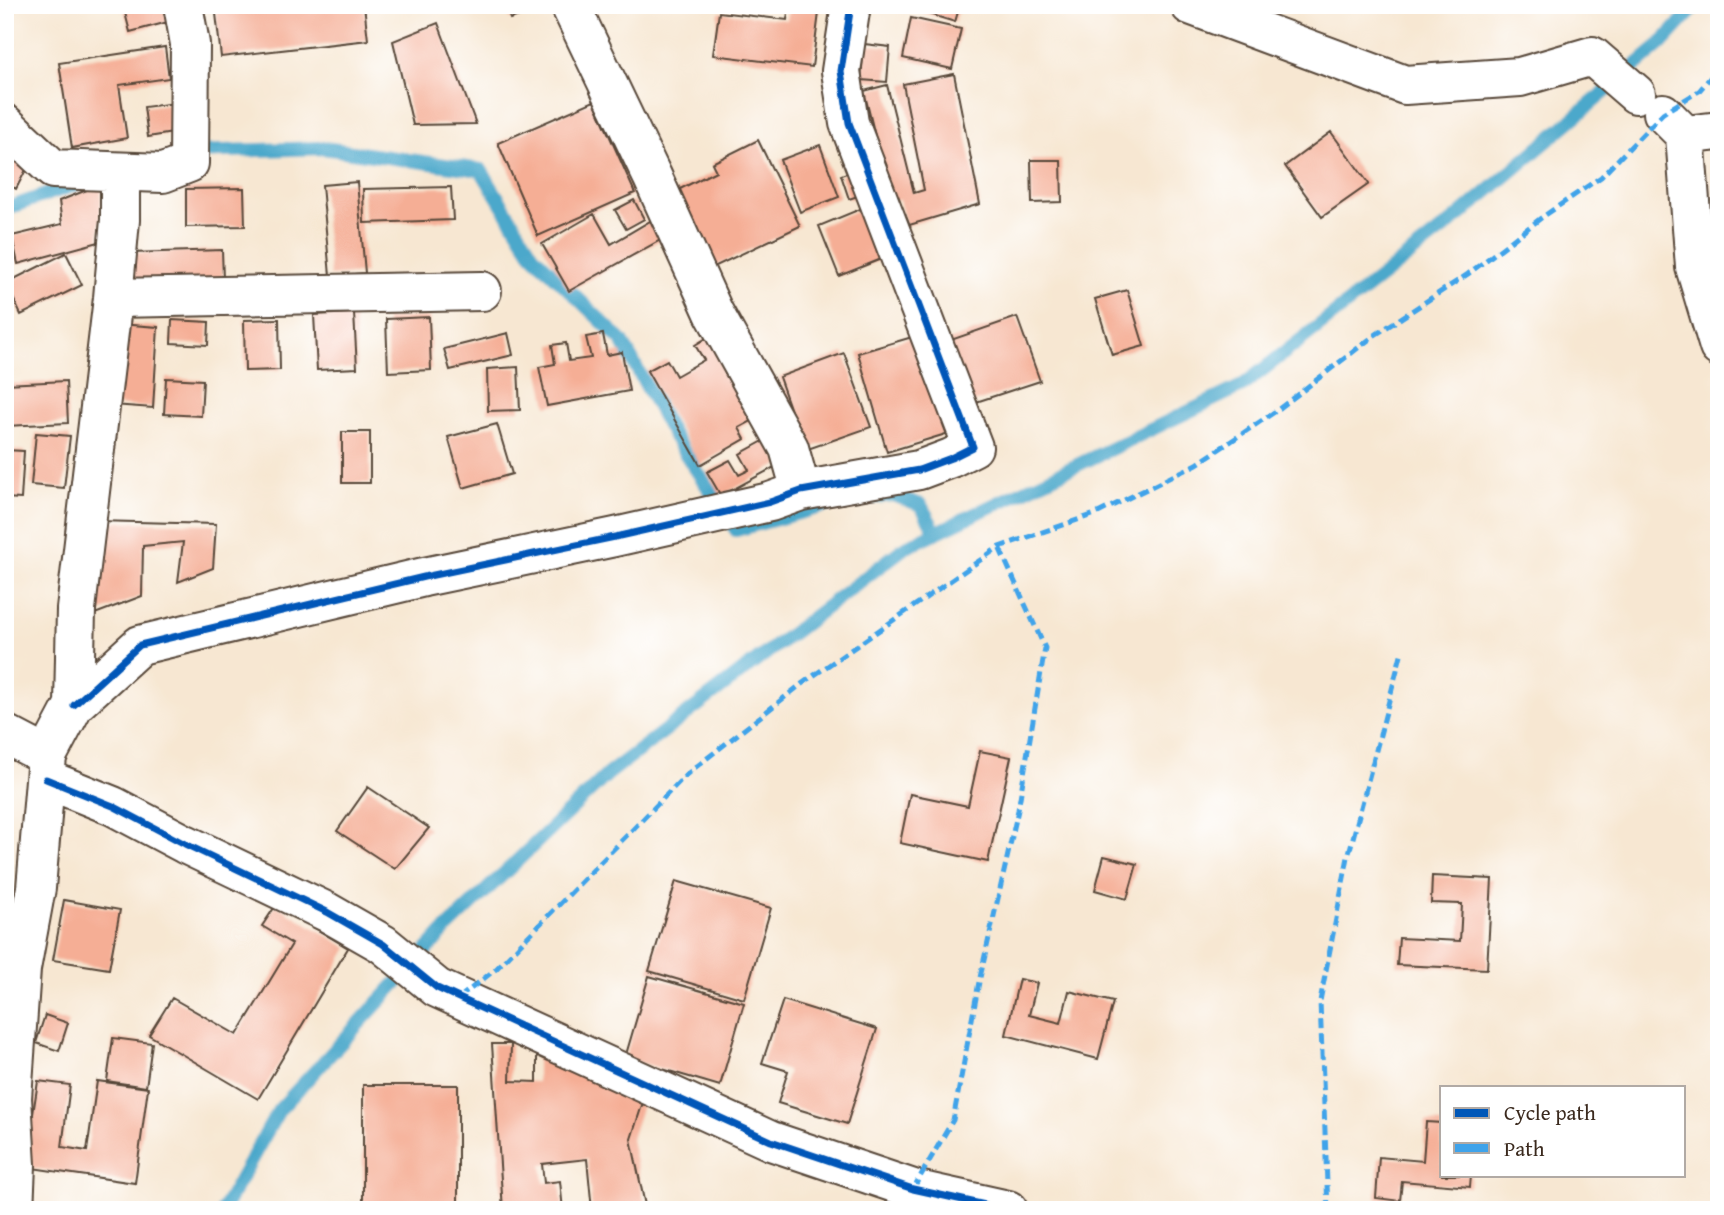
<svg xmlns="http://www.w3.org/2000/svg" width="1724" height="1215" viewBox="0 0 1724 1215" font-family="'Gentium Book Plus',serif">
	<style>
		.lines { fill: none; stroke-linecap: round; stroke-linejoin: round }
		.stream { stroke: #4ca8cb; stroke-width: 14 }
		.building { fill: #f5ae95 }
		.minor-casing { stroke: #574639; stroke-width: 42 }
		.minor { stroke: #fff; stroke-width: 38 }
		.quiet { stroke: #3fa3ea; stroke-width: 5; stroke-dasharray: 10 5; stroke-linecap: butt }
		.cycleway-casing { stroke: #fff; stroke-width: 11 }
		.cycleway { stroke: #0057b8; stroke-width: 7 }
	</style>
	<rect width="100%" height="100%" fill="#fff"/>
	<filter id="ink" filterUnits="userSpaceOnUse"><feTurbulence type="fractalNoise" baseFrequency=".0143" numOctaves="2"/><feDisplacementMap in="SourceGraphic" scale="14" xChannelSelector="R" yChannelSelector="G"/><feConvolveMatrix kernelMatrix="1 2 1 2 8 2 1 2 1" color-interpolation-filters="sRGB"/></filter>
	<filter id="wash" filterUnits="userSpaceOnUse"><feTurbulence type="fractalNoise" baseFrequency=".00686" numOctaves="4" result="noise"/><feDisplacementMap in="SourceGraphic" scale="28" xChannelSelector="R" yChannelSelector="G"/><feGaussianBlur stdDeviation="1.57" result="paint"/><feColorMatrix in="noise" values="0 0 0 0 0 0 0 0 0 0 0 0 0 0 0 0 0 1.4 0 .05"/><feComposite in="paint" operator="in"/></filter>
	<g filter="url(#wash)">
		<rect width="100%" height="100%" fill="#f7e7d2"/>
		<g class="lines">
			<path class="stream" d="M190,152L323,148L481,170L533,255L622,341L673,435L736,530L843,501
				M5,209L83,182
				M866,498L893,495L921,505L936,533
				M223,1210L279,1110L448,927L608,774L904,548L1242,386L1453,221L1660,45L1697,5"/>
		</g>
		<g id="blocks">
			<path class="building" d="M123,5H163L168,22L130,32Z
				M215,5H364L368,40L221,57Z
				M505,5H540L541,9L510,19Z
				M789,5H820L812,67L713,55L719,12L787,20Z
				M899,5H960L955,22Z
				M911,18L961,29L952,69L903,58Z
				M438,23L476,124L413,125L393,41Z
				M864,44L890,47L887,82L861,80Z
				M165,47L169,78L119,85L127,138L72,148L59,63Z
				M954,74L980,204L906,226L899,200L891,201L864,91L887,85L914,193L924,190L903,84Z
				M594,101L635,193L538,236L498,143Z
				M175,103L179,132L148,137L144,107Z
				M1331,132L1369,184L1322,217L1285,166Z
				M758,140L800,226L714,267L676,191L716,171L712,163Z
				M820,145L839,197L800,212L780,160Z
				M5,154L28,166L16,189L5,183Z
				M1031,160H1061L1062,202L1032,203Z
				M855,170L864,194L849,199L841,175Z
				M357,182L365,273L330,276L322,185Z
				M102,184L99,242L18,264L12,236L62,224L59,201Z
				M451,187L453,220L364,223L363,189Z
				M244,188L245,226L186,227V189Z
				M634,200L644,219L626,229L615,210Z
				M865,207L884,258L839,276L819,226Z
				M594,214L611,244L652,220L662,239L569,291L542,244Z
				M222,250L223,280L132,283L131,253Z
				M66,253L82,285L21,315L6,283Z
				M1127,290L1144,346L1112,355L1095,299Z
				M354,313L357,368L317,370L314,315Z
				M429,317L431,370L388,372L386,319Z
				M1017,317L1040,381L967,405L945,342Z
				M279,319L280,370L245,371L244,320Z
				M172,320L209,322L208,345L171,343Z
				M118,324L158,327L153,408L113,405Z
				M508,333L513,355L450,370L444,349Z
				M603,334L607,355L622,352L629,391L547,406L539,367L555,364L552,345L566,343L569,361L591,358L586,337Z
				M919,335L949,433L887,452L858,353Z
				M710,336L757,418L739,428L745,439L700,465L647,371L667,360L676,376L704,360L695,345Z
				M844,353L871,427L805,450L779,377Z
				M518,367L520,410L488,411L487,369Z
				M166,378L203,380L201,416L164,414Z
				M66,381L68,423L5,426V384Z
				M497,424L512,474L463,488L448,437Z
				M342,432H370V483H342Z
				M36,433L70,436L64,488L31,485Z
				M767,439L780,464L721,496L707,472L730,460L739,475L749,470L740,454Z
				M5,450L24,451L21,499L5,498Z
				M96,521L216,524L213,568L178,582L183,542L143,546L142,596L87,617Z
				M980,751L1011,757L988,862L900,843L910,794L968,806Z
				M368,787L429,828L395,869L337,831Z
				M1104,856L1137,864L1127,899L1095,890Z
				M1432,876L1492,879L1487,969L1397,965L1399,938L1460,941L1462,904L1431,903Z
				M676,881L771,908L744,999L649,971Z
				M64,900L120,910L109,969L53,960Z
				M276,905L348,948L258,1099L149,1035L172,998L237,1035L292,944L262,926Z
				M649,976L744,1003L720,1086L625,1058Z
				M1019,979L1037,983L1029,1015L1061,1023L1069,991L1113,1002L1098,1059L1006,1035Z
				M783,1000L877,1029L847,1124L778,1103L788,1071L762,1063Z
				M45,1015L68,1023L59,1051L36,1043Z
				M113,1038L152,1043L146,1087L107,1081Z
				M492,1044H511L510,1081L537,1082V1045L644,1099L631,1139L646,1210H592L587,1159L542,1164L544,1183L560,1181L563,1210H503Z
				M38,1081L70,1085L62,1147L87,1151L97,1081L148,1088L135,1183L25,1167Z
				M363,1085H458V1210H363Z
				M1426,1122L1442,1123V1175H1471L1470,1187L1402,1181L1400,1201L1376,1198L1379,1157L1423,1161Z"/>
		</g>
	</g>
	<g filter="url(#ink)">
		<use href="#blocks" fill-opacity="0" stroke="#574639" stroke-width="2"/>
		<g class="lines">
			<g class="minor-casing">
				<path id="minor" d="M570,5L652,176L714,313L789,448L801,491
					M1190,5L1405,85L1520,77L1592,56L1636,94
					M1663,113L1685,135L1695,267L1719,347
					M5,124L53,169L163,173L189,163L190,44L183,5
					M1685,135L1719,131
					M113,298L482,291
					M74,705L140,645L424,577L615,537L770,502L801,491L919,470L951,458L973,447L849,123L841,71L851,5
					M5,734L47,756
					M46,779L113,806L185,844L327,912L383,944L437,988L771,1141L913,1189L1008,1210
					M14,1210L16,1165L12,1098L21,969L36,888L47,756L74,705L76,609L113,298L120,220V173"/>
			</g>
			<use href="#minor" class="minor"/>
			<path class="quiet" d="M459,998L496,969L687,774L803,683L999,547L1098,513L1197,464L1276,411L1375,335L1468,274L1541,218L1601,177L1663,113L1699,91L1719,67
				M913,1189L953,1120L979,982L1018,810L1045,648L999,547
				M1328,1210L1320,1001L1348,857L1402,651"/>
			<g class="cycleway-casing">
				<path id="cycleway" d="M74,705L140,645L424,577L615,537L770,502L801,491L919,470L951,458L973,447L849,123L841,71L851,5
					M46,779L113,806L185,844L327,912L383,944L437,988L771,1141L913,1189L1008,1210"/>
			</g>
			<use href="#cycleway" class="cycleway"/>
		</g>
	</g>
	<rect width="1724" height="1215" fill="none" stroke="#fff" stroke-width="28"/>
	<rect x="1440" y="1086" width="245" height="91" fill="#ffffff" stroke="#b1aaa5" stroke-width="2"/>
	<rect x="1454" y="1108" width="35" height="10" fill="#0057b8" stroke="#b1aaa5" stroke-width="2"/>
	<text x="1504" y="1120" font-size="21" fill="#3b2a1e">Cycle path</text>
	<rect x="1454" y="1143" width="35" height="10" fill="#3fa3ea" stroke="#b1aaa5" stroke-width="2"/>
	<text x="1504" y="1156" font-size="21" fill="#3b2a1e">Path</text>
</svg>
